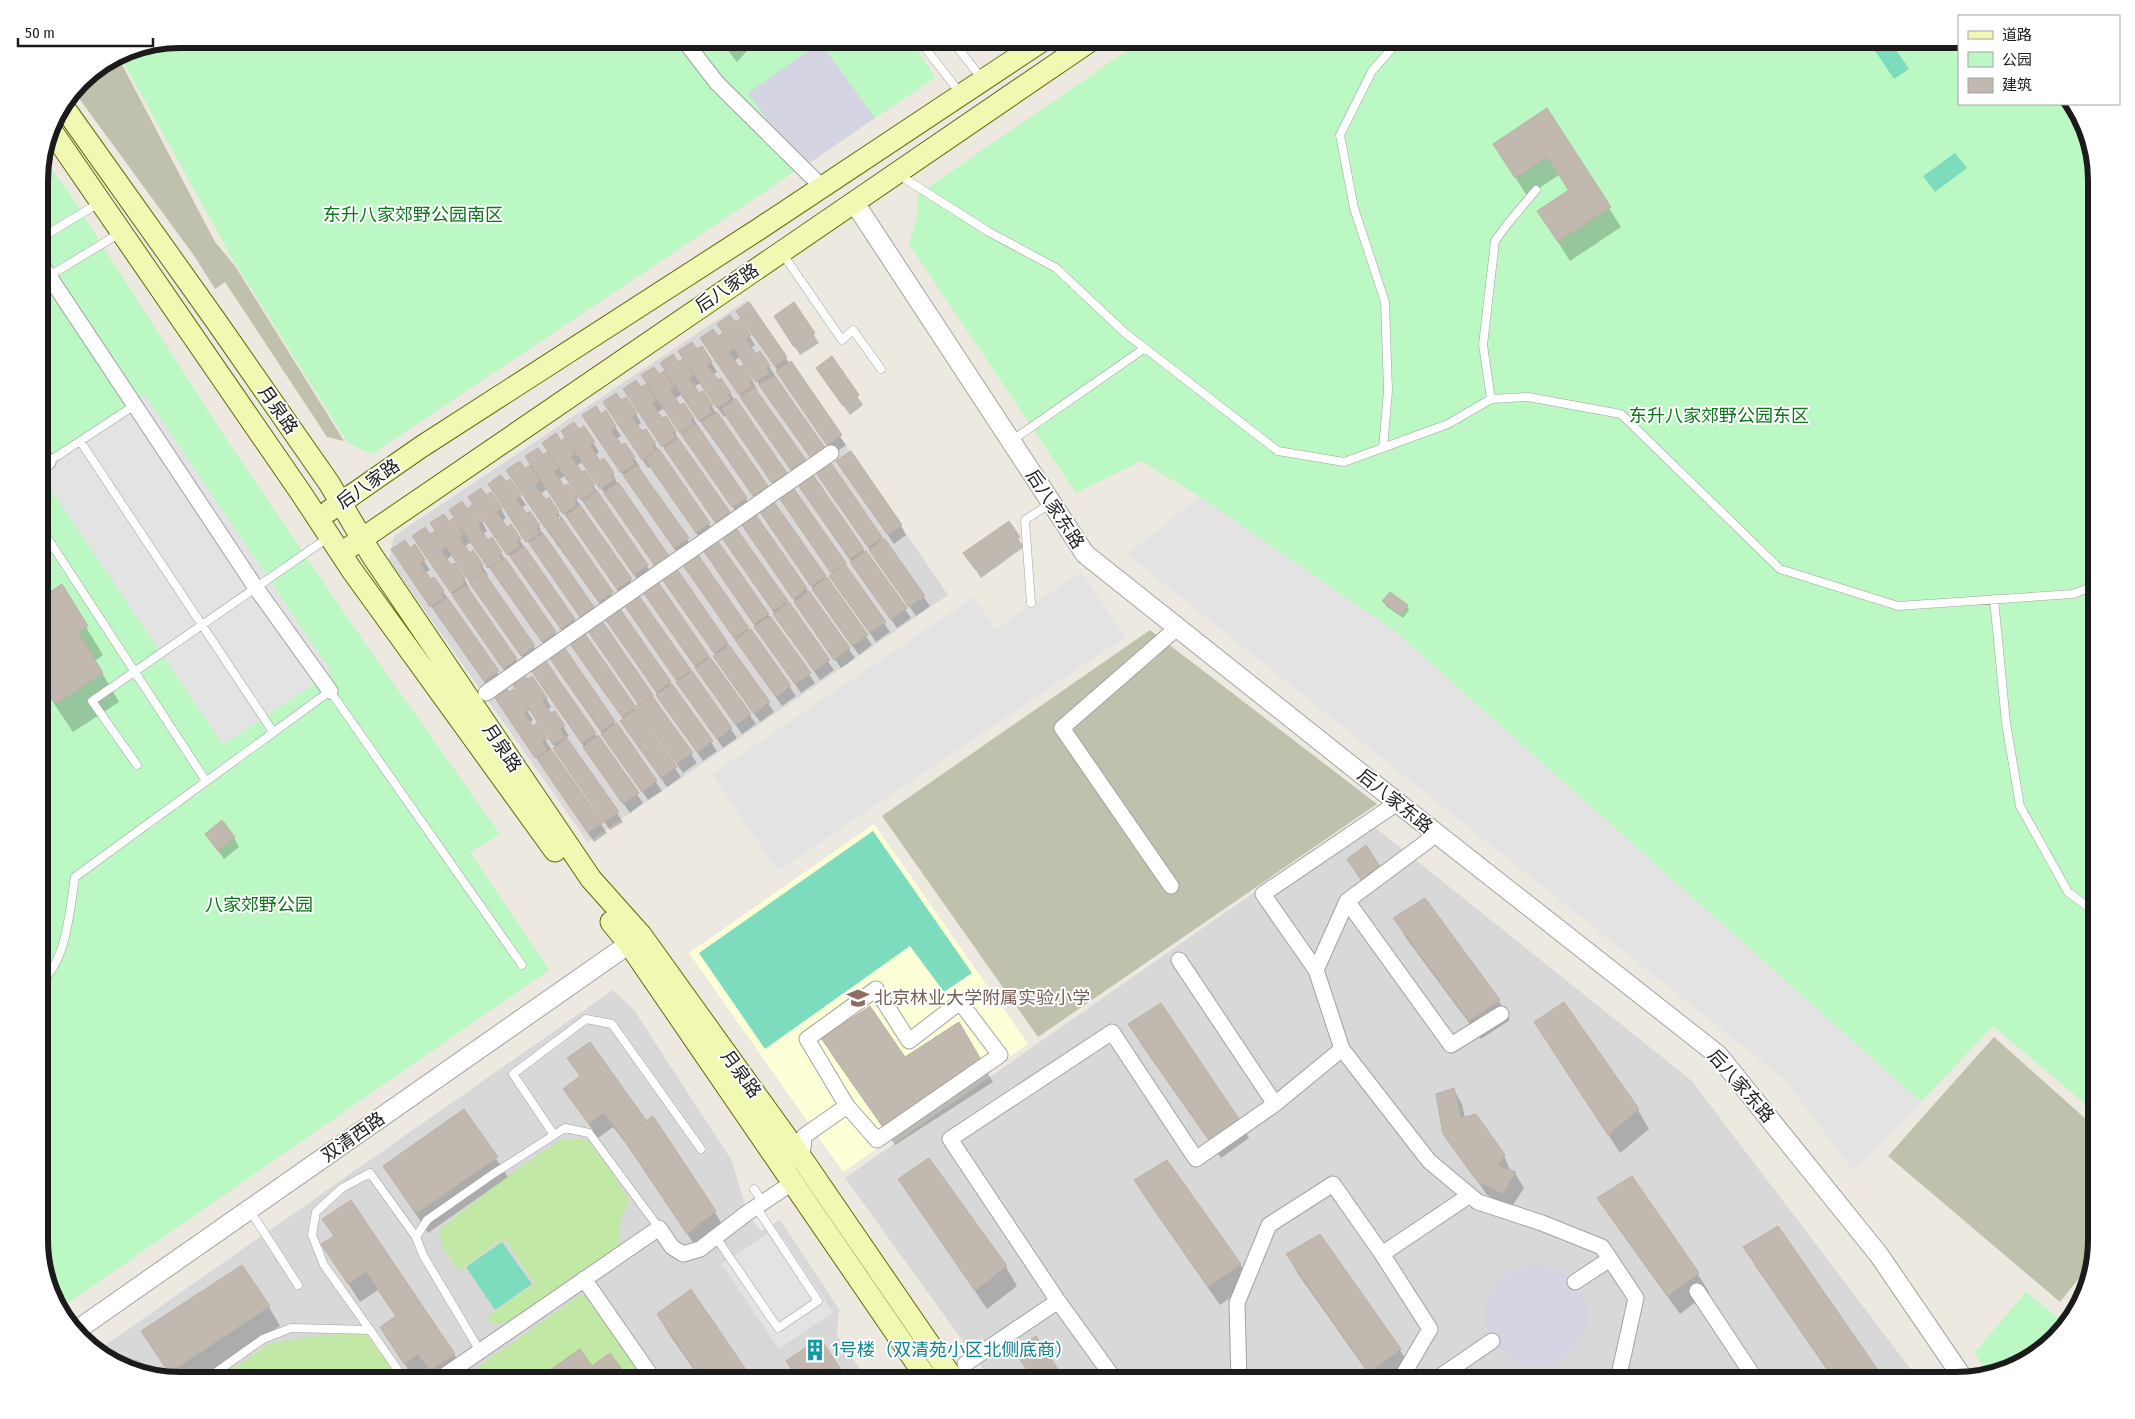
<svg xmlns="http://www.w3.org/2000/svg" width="2135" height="1419" viewBox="0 0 2135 1419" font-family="'Fira Sans Condensed','Noto Sans SC',sans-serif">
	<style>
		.residential { fill: #d9d8d8 }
		.education { fill: #fdffd7 }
		.construction { fill: #c0c1ac }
		.grass { fill: #c2e8a5 }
		.park { fill: #bbf8c3 }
		.pitch { fill: #7ddcbd }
		.parking { fill: #e3e3e3 }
		.plaza { fill: #d5d4e2 }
		.shadow { fill: #0003 }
		.building { fill: #c1b8b0; stroke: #beb0a3 }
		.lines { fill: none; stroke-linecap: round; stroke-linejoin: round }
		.service-casing { stroke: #a2a2a2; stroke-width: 9 }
		.minor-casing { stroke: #a2a2a2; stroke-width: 17 }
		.tertiary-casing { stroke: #a2a2a2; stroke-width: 21 }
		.secondary-casing { stroke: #5d6e05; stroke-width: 23 }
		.service { stroke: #fff; stroke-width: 8 }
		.minor { stroke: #fff; stroke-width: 15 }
		.tertiary { stroke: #fff; stroke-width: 19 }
		.secondary { stroke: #f1f8b2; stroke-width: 21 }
		.labels { text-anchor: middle; stroke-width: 4; stroke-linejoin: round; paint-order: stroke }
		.park-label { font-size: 18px; fill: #0c761a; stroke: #fff }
		.street-label { font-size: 18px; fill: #1b1b1b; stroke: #fff }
		.education-label { font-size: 18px; fill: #785e54; stroke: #fff; text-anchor: start }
		.culture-label { font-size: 18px; fill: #0d838f; stroke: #fff; text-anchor: start }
		.rim { fill: none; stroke: #1b1b1b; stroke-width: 6 }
	</style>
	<rect width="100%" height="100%" fill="#ede9e0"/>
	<path class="residential" d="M747,300L948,595L588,842L389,560L394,536Z
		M1362,817L1692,1081L1919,1380H991L845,1178Z
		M613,990L634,1010L732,1161L747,1213L761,1231L780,1220L839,1309L837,1335L867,1380H180L101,1356L97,1351Z"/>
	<path class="education" d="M874,824L1028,1044L843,1172L689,953Z"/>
	<path class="construction" d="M117,55L215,242L235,266L344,441L327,437L225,282L215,289L195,257L73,90L80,80Z
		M1150,630L1377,804L1038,1037L882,816Z
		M1994,1037L2096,1128V1239L2088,1267L2060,1302L1888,1156Z"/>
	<path class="grass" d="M560,1140H587L606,1163L630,1201C619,1218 618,1228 621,1248L507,1324H492L487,1317L535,1283L505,1240L497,1243L459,1271L441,1244L439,1230L502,1180Z
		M581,1294L595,1302L649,1380H460Z
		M367,1333L401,1380H305L296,1376L288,1368L268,1380H218L270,1343L323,1335Z"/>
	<path class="park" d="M180,39H911L935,78L372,454L348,443L232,258L119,54L126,49Z
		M1144,39H1955L1959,40V104H2072L2077,110L2096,180V1113L1993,1026L1921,1102L1396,632L1200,497L1141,461L1076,493L909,244L917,216V195Z
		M42,157L67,190L225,437L351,623L500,834L470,852L549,970L58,1310L39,1248V171Z
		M2026,1292L2059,1318L2080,1293L2072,1318L2018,1366L1988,1372L1974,1353Z"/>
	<path class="pitch" d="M1867,39H1889L1909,69L1894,79Z
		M1955,153L1967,168L1935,192L1923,176Z
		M873,831L972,973L944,992L910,946L765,1049L699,953Z
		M502,1242L532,1284L495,1310L466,1267Z"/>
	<path class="parking" d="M145,395L332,672L223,745L39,472V466Z
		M1200,497L1396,632L1921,1102L1853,1171L1785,1080L1127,554Z
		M1081,572L1125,637L778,871L712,774L974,597L996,629Z
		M776,1228L833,1312L779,1349L722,1264Z"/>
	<path class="plaza" d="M820,42L875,118L802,168L748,93Z
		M1485 1315a51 51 0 1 1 102 0a51 51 0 1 1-102 0Z"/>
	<path class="shadow" d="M719,39H739L747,51L737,62Z
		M1547,110L1621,227L1570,261L1539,212L1569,192L1559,175L1527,196L1495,145Z
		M748,304L846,445L834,454L738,312Z
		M794,304L819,343L800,355L781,325Z
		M740,321L755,345L751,348L756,356L760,353L824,449L817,467L740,357L733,362L752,380L757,390L755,391L810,470L798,479L707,347Z
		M696,351L711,362L717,372L712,375L730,393L791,483L779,491L726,415L724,417L700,383L694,387L698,395L702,392L772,496L760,504L681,395L675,399L680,407L693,418L751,507L739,516L664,408L657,413L675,432L679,441L734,522L722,530L630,398L677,363L688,369L690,368Z
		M832,358L863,405L850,415L823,377Z
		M621,402L636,414L641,423L637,426L655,445L709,524L715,533L702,541L650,467L648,468L610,411Z
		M600,415L615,427L621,436L616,439L621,447L625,444L640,467L638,468L693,548L680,557L589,425Z
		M584,428L599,452L595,455L600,462L613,474L617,483L674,566L661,575L583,462L576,466L581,474L585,471L599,495L653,575L640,583L565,476L558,480L576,499L636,589L623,598L547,489L540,494L545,502L549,499L617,602L605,611L546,529L560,519V516L545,527L524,470L560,443Z
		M843,471L901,526L906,535L894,544Z
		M510,481L526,505L521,508L526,516L530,513L541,530H540L599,617L586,625L495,494Z
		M823,483L881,538L930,606L916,616Z
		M794,491L890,632L876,642L836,585L833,575L781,500Z
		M805,495L866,553L911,618L897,628Z
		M486,497L501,509L506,518L502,521L507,529L510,526L574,620L579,629L567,638L475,507Z
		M467,510L482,522L487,531L483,534L488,542L501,553L560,642L548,650L471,542L464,547L469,555L473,552L488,575L485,577L540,656L527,664L452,555L446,560L464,578L469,588L467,589L522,669L509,677L419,545L448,523L459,529L460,527L451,511Z
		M756,517L855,658L841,668L749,534Z
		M767,522L824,576L872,645L859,655Z
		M1008,523L1024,547L981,578L965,554Z
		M736,530L834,670L820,680L729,547Z
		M414,546L430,570L425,573L430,581L434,578L503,681L490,690L398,559Z
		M697,556L796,696L782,706L690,574Z
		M710,560L768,615L815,683L801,693Z
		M39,577L49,593L61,586L103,655L95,661L119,702L73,732L39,681Z
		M657,584L756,724L742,734L650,602Z
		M669,589L727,644L774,712L760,722L720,666L714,656L716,655Z
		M639,598L737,738L723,748L626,607Z
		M1384,602L1407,606L1409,610L1403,618L1386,606Z
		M620,610L717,751L703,761L612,628Z
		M602,623L697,763L683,773L643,717Z
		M585,636L681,777L667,787L627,730L624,720L577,653Z
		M556,667L614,722L662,791L648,800Z
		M537,679L595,734L643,803L630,813Z
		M514,691L533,720L529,723L532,728L536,725L551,749L550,750L607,833L594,842L502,707L509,694Z
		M520,695L546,698L551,707L547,710L550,715L554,712L569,736L566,738L623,822L610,830L560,758L556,748Z
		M206,834L234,838L239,847L224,859Z
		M1395,918L1499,1001L1510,1020L1481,1039L1406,938Z
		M1563,1004L1638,1110L1649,1129L1620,1153L1536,1022Z
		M958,1024L993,1082L895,1145L834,1058L823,1038L904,1059Z
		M1130,1025L1238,1119L1249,1138L1221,1158L1141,1044Z
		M590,1044L645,1122L715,1212L723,1226L696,1247L632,1151L613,1127L598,1138L565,1089L581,1078L569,1058Z
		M1454,1090L1462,1104L1465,1118L1504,1156L1511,1172L1515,1173L1524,1188L1511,1208L1487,1195L1444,1133Z
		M464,1111L508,1177L428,1233L385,1166Z
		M929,1159L1006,1267L1017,1286L987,1309L900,1179Z
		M1136,1181L1240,1264L1251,1283L1220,1305L1147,1200Z
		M1599,1198L1697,1273L1709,1292L1680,1314L1610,1217Z
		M39,1200L45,1210L39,1213Z
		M324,1220L454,1354L465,1374L455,1380H436L430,1373L419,1380H415L381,1328L396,1317L378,1290L360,1302L323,1245L334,1237Z
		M1778,1228L1884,1380H1834L1756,1267L1745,1248Z
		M1319,1235L1400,1350L1411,1369L1396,1380H1373L1298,1274L1287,1254Z
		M691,1291L751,1380H701L669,1334L658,1314Z
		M269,1307L280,1326L198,1380H180L172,1378L143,1332Z
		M819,1340L847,1380H799L796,1376L787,1362Z
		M580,1351L591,1367L610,1354L628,1380H538Z"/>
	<path class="building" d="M718,39H741L743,41L731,53Z
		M1547,108L1611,207L1558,242L1537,211L1569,190L1547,157L1515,178L1493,144Z
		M749,302L787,357L775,366L736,311Z
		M794,302L815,333L794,347L774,316Z
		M730,315L735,322L740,319L751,335L746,339L756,354L760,351L770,366L767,368L769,373L756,382L717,324Z
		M713,329L718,336L723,333L734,349L729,352L739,367L743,365L753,380L749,382L752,386L739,395L700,338Z
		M692,342L697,349L702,346L712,362L707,365L718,380L721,378L731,393L728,395L731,399L717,408L678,351Z
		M673,354L678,362L683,359L694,375L689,378L699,393L703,391L713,405L709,408L712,412L699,421L660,363Z
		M832,356L859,395L843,406L816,368Z
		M791,361L842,435L827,445L776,371Z
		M654,367L659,374L664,371L675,387L670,390L680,405L684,403L694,418L691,420L694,424L680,433L641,375Z
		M774,375L825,448L811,458L759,385Z
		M636,380L641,387L646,384L657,400L652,404L662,418L666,416L676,431L672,433L676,437L662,447L623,389Z
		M754,387L806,460L791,470L740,397Z
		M616,393L621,400L626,397L637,413L632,417L642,431L646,429L656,444L652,446L656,450L642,460L603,402Z
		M736,399L787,473L772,483L721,409Z
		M596,406L601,414L606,410L616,427L611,430L622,445L625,443L635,457L632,460L635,464L621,473L582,415Z
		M717,412L768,486L753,496L702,422Z
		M574,422L579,429L584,426L595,442L590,445L600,461L604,458L614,473L611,475L614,480L600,489L561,431Z
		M696,424L747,498L732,507L681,434Z
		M556,433L561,441L565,437L576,453L571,457L582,472L585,470L595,484L592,487L595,491L581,500L542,443Z
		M678,438L730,512L715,522L664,448Z
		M538,448L543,455L547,452L559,468L554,471L564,486L568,484L578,498L574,501L577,505L563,514L525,456Z
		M659,449L710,523L696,533L645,459Z
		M851,451L902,525L888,535L836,461Z
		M520,461L525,469L530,465L540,481L535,485L546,500L549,497L559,512L556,514L559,519L545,528L506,470Z
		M831,463L882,537L868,547L816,473Z
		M637,465L689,538L674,548L623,475Z
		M501,475L506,482L510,479L521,495L516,499L527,514L530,511L540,526L537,528L540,533L526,542L488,484Z
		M813,475L864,549L850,559L798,485Z
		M618,482L669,556L655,566L604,493Z
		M481,488L486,495L491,492L502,508L497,512L507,527L511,524L521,539L517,541L520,546L507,555L468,497Z
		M794,489L846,563L831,573L780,499Z
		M597,491L648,565L634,575L583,501Z
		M462,501L467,509L472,505L483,522L478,525L488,540L492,537L502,552L499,555L502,559L488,568L449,510Z
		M774,502L826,576L811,586L760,512Z
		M580,505L632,579L617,589L566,516Z
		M444,514L449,522L453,518L464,534L459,538L470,553L473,550L483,565L480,567L483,572L469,581L430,523Z
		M756,515L807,588L793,599L742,525Z
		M562,518L613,592L599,602L547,528Z
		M1009,521L1020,537L975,569L963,553Z
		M425,527L430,534L435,531L446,547L441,550L451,565L455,563L465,578L462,580L464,584L451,593L412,536Z
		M736,528L788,601L773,611L722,538Z
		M543,533L594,607L580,617L529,543Z
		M884,538L925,596L909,607L869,550Z
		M405,540L410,548L415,544L425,560L420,564L431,579L434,577L444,591L441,594L444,598L430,607L391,549Z
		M717,540L769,614L754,624L703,550Z
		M524,546L575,619L561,629L510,556Z
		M866,551L907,608L891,620L850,562Z
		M698,555L749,628L734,638L683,565Z
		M505,558L556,632L542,642L490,568Z
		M845,564L886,622L870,633L829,576Z
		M677,569L728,643L714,653L662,579Z
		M484,572L535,646L521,656L469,582Z
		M39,575L50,592L62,584L88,626L78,632L103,673L56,704L39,679Z
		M827,577L868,635L852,646L812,589Z
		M658,582L709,656L695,666L643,592Z
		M466,585L517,659L503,669L452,595Z
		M809,591L850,648L834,660L794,602Z
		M1390,592L1408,605L1400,615L1382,601Z
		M639,596L691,670L676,680L625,606Z
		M447,597L499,671L484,681L433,608Z
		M789,602L830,660L814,671L773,614Z
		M620,609L671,682L657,692L605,619Z
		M770,616L811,673L795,684L754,627Z
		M602,621L653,695L639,705L588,631Z
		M751,629L791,686L776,697L735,640Z
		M585,634L636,707L622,717L570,644Z
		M729,645L770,702L754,714L713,656Z
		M564,647L615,721L601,731L549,657Z
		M710,657L751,714L736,725L695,668Z
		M545,660L596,733L582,743L530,669Z
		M692,671L732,728L717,739L676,682Z
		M532,676L547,698L542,701L551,713L555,711L565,726L560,729L565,737L553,745L513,685L525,677L528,679Z
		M672,684L713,741L697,752L656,695Z
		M507,689L509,692L514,689L529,710L524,714L533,726L537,723L547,739L542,742L547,750L535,758L495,698Z
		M652,696L693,753L677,764L636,707Z
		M636,709L677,767L661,778L620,721Z
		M617,723L657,781L642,792L601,734Z
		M598,735L639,793L623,804L583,747Z
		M567,738L619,812L604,822L553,748Z
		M551,749L603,823L588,833L537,759Z
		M222,820L235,837L218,851L205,834Z
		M1366,845L1381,868L1362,881L1347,859Z
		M1425,898L1500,1000L1469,1021L1393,918Z
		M1564,1002L1639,1109L1608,1135L1534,1022Z
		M1161,1003L1239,1119L1209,1140L1128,1024Z
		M870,1006L905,1057L959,1022L983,1063L883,1127L821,1038Z
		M590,1042L646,1120L622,1137L604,1113L589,1124L563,1089L580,1076L567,1058Z
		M1454,1088L1461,1118L1476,1114L1505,1155L1498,1165L1516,1172L1503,1194L1477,1181L1443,1134L1436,1094Z
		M464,1109L498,1157L416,1214L383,1166Z
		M653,1116L716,1211L687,1234L622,1137Z
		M929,1158L1007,1266L975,1291L898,1179Z
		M1167,1160L1241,1264L1208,1287L1134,1180Z
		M1632,1176L1699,1273L1668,1296L1597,1198Z
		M351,1200L455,1354L430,1371L418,1354L404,1364L380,1327L396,1316L366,1272L348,1284L321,1244L334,1236L322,1219Z
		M1778,1226L1885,1380H1835L1743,1247Z
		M1320,1234L1401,1349L1369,1373L1286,1254Z
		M242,1265L270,1306L169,1373L141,1331Z
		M691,1289L753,1380H702L657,1314Z
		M1036,1336L1065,1380H1029L1030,1374L1014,1351Z
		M820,1338L848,1380H799L786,1361Z
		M580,1349L592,1366L610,1353L627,1376L622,1380H536Z"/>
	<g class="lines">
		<g class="service-casing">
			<path id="service" d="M918,39L961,94
				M951,39L982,79
				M899,175L989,232L1056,268L1124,332L1278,451L1344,462L1448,424L1491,399L1528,397L1621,414L1780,569L1898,606L2073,594L2096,585
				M39,239L99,203
				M782,253L842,340L853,330L881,369
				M49,276L120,233
				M39,294L54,284
				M1491,399L1483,345L1495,241L1509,222L1536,190
				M80,441L273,732
				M1011,441L1145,348
				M1383,448L1388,391L1385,302L1354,208L1340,135L1372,71L1400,39
				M39,468L135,405
				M39,525L206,781
				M1994,599L2006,723L2020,806L2068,892L2096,913
				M1031,603L1025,520L1051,503
				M137,765L92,701L329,537
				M39,983C67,964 70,907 75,877L330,691L522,965
				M554,1135L513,1074L586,1019L612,1024L701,1149
				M754,1189L763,1203
				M249,1209L298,1285
				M715,1236L778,1328L818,1301L756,1207
				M370,1330L324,1265L312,1235L316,1212L342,1188L370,1173L416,1237
				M480,1351L423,1255L416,1237L427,1220L493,1174L565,1128L589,1133L659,1228
				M121,1362L137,1365L141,1368
				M205,1380L263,1339L291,1328L370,1330L405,1380"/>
		</g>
		<g class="minor-casing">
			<path id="minor" d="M683,39L717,83L822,187
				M39,261L256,588L330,691
				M39,449L48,462
				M486,693L831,453
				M1437,834L1347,901L1451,1045L1501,1014
				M1171,886L1062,728L1178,627
				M1179,960L1275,1104
				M1316,970L1263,894L1397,803
				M1342,1049L1429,1161L1478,1202L1542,1223L1602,1247L1636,1298L1619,1375V1380
				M802,1159L804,1136L847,1106L807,1039L876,989L909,1041L960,1002L1000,1055L877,1140L847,1106
				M1382,1254L1470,1195
				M584,1279L654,1380
				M1575,1282L1610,1259
				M1697,1291L1756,1380
				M965,1364L1058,1301
				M438,1380L659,1228L672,1247L683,1254L700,1249L747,1213L792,1183
				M1115,1380L1058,1301L950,1139L1112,1032L1196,1159L1275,1104L1342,1049L1316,970L1347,901
				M1239,1380L1237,1303L1269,1225L1333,1184L1382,1254L1430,1329L1400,1380
				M1435,1380L1492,1341"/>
		</g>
		<g class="tertiary-casing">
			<path id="tertiary" d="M854,202L1085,554L1437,834L1718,1055L1879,1255L1963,1378
				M77,1330L629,944"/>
		</g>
		<g class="secondary-casing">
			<path id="secondary" d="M63,106L216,321L329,483L371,554L591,879L641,935L805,1163L954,1380
				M49,127L301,493L351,569L555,851
				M329,511L421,447L759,229L1045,39
				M350,547L1093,39
				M611,922L629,944L928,1380"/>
		</g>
		<use href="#service" class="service"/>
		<use href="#minor" class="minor"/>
		<use href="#tertiary" class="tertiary"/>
		<use href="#secondary" class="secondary"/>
	</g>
	<defs>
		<g id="school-bare" transform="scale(1.725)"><path d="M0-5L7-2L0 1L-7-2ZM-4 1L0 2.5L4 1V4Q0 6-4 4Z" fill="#8d6e63" stroke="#fff" stroke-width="2.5" paint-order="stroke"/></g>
		<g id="building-bare" transform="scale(1.725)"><path d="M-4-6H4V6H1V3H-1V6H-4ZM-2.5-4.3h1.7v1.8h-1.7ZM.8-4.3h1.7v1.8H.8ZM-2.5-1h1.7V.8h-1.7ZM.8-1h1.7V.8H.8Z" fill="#0f9aa8" stroke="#fff" stroke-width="2.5" paint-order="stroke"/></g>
	</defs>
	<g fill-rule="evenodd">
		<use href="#school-bare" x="858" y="998"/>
		<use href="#building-bare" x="815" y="1350"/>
	</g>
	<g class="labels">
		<g class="park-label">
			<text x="413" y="221">东升八家郊野公园南区</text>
			<text x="1719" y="422">东升八家郊野公园东区</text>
			<text x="259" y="911">八家郊野公园</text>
		</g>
		<g class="street-label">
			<text transform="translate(727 288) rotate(-34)" y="6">后八家路</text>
			<text transform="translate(278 410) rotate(55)" y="6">月泉路</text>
			<text transform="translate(368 484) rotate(-35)" y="6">后八家路</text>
			<text transform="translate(1055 509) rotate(57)" y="6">后八家东路</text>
			<text transform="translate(502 748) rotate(56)" y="6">月泉路</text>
			<text transform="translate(1395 801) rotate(39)" y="6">后八家东路</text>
			<text transform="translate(741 1074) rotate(54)" y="6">月泉路</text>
			<text transform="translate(1741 1086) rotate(49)" y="6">后八家东路</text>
			<text transform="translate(353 1137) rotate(-35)" y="6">双清西路</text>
		</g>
		<g class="education-label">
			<text x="874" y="1004">北京林业大学附属实验小学</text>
		</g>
		<g class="culture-label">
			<text x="832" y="1356">1号楼（双清苑小区北侧底商）</text>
		</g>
	</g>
	<path d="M0 0H2135V1419H0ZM180 48H1956A132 132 0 0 1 2088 180V1240A132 132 0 0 1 1956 1372H180A132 132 0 0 1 48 1240V180A132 132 0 0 1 180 48Z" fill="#fff" fill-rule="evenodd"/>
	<path class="rim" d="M180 48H1956A132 132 0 0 1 2088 180V1240A132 132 0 0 1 1956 1372H180A132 132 0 0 1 48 1240V180A132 132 0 0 1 180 48Z"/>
	<rect x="1958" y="15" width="162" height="90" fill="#ffffff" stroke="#a4a4a4"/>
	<rect x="1968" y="31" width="25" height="8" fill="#f1f8b2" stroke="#a4a4a4"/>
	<text x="2002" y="40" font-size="15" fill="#1b1b1b">道路</text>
	<rect x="1968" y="52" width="25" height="15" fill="#bbf8c3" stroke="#a4a4a4"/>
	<text x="2002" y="65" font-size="15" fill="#1b1b1b">公园</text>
	<rect x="1968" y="78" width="25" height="15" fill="#c1b8b0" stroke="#a4a4a4"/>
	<text x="2002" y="90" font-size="15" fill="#1b1b1b">建筑</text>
	<path d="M18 38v8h135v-8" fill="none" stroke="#1b1b1b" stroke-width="2.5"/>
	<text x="25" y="38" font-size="15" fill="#1b1b1b" stroke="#ffffff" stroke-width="4" paint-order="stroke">50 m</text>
</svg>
